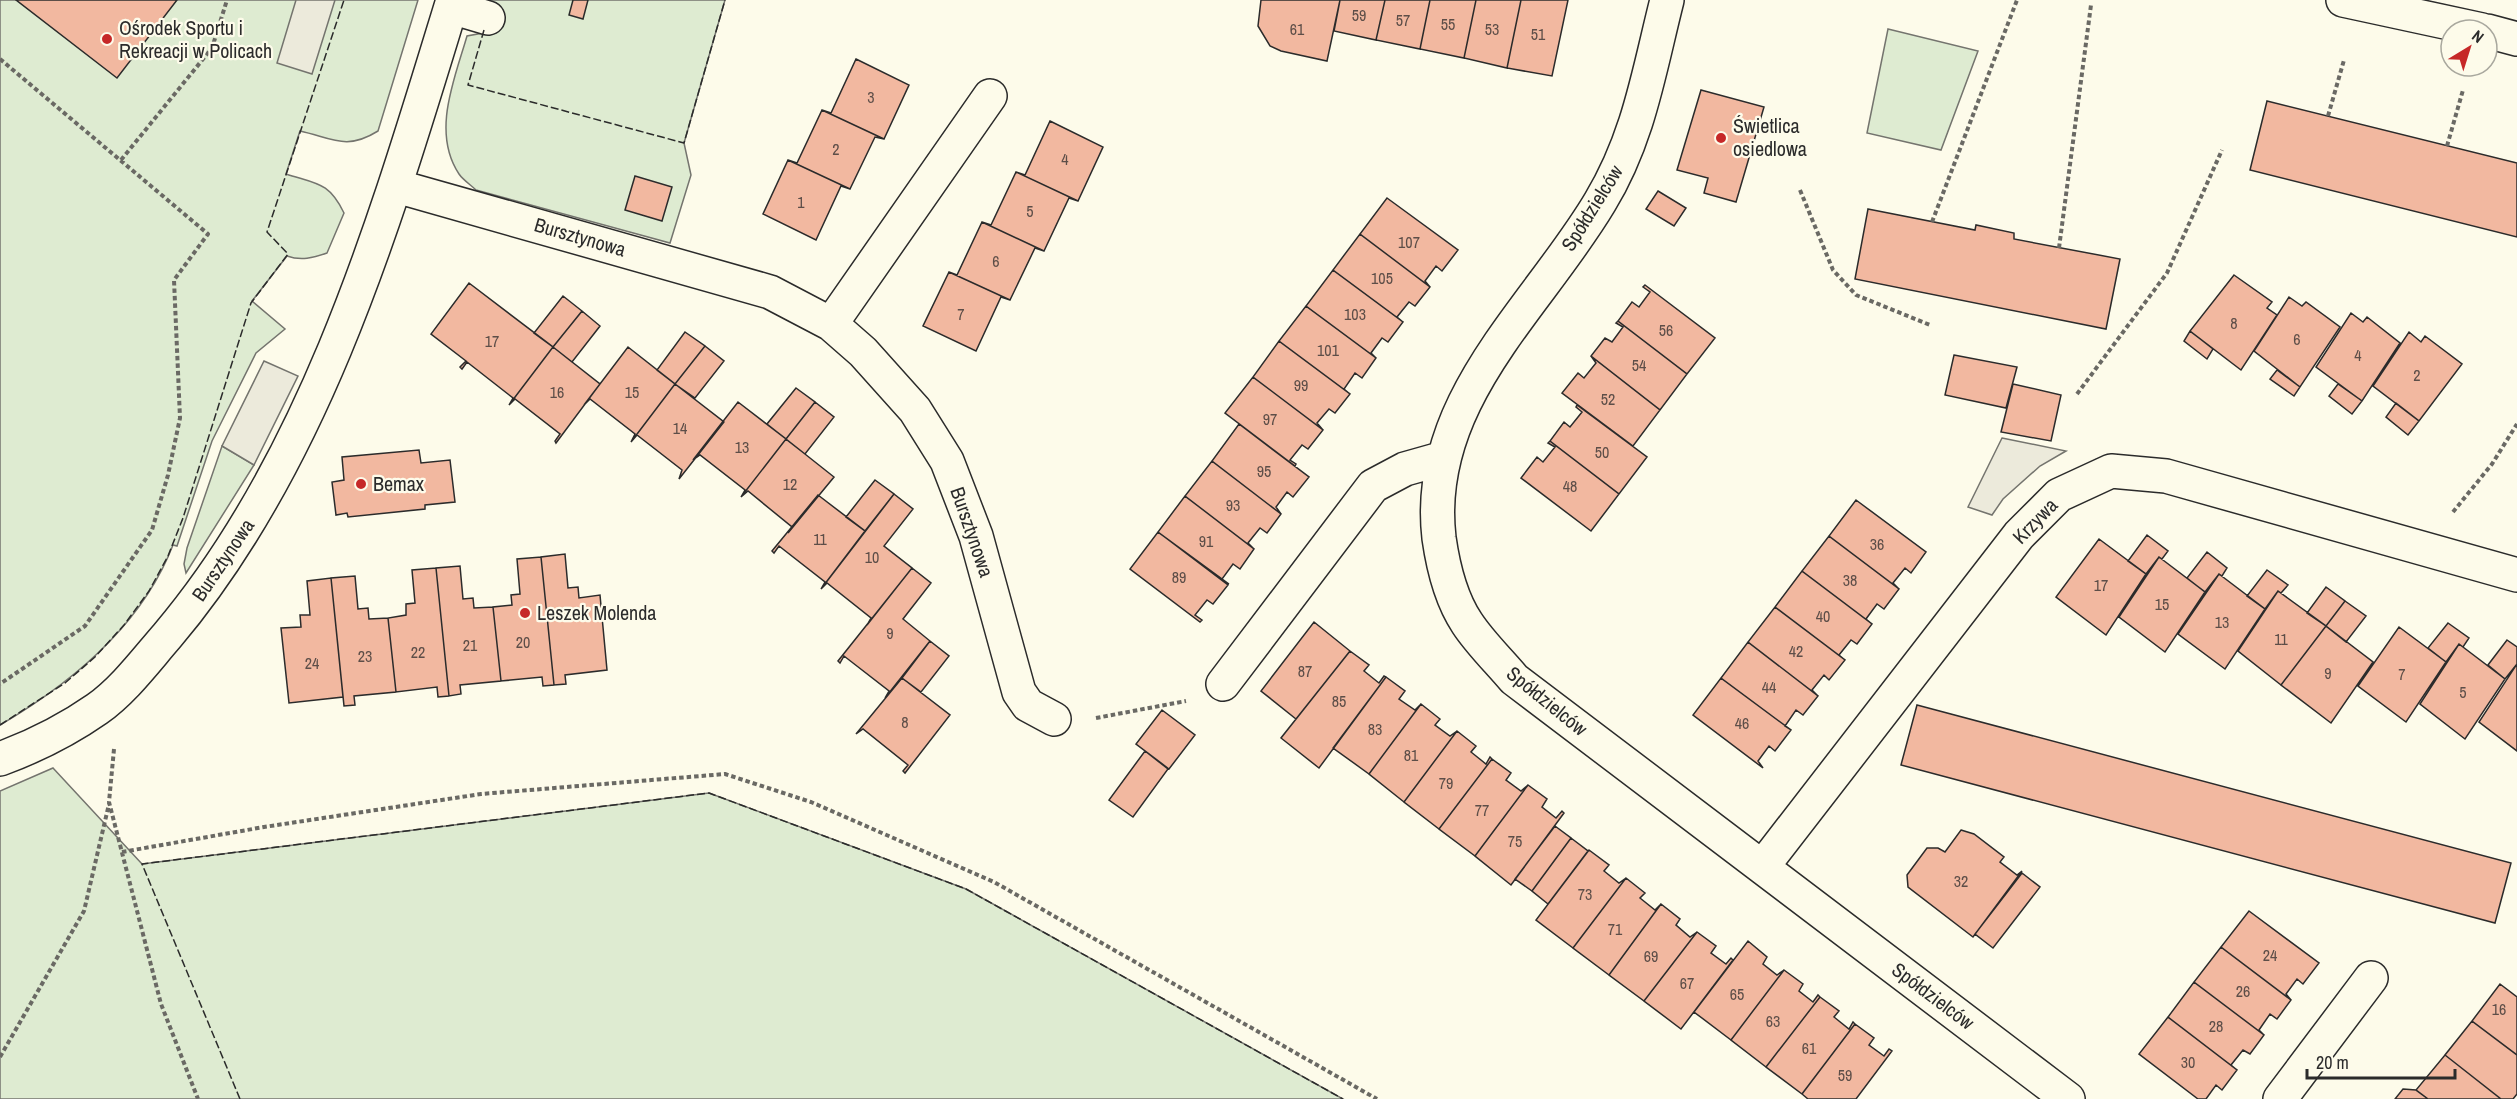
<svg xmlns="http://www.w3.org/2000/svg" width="2517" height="1099" viewBox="0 0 2517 1099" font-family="'Archivo Narrow',sans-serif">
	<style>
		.green { fill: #deebd1; stroke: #74746e; stroke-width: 1.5 }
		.parking { fill: #eceadb; stroke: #74746e; stroke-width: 1.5 }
		.building { fill: #f2b8a0; stroke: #2b2b2b; stroke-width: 1.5 }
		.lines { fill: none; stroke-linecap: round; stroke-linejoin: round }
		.minor-casing { stroke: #2b2b2b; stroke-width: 36 }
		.path { stroke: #6a6964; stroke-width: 4; stroke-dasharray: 4.5 3; stroke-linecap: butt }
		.minor { stroke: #fdfbea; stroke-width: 33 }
		.fence { stroke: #2b2b2b; stroke-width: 1.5; stroke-dasharray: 8 3; stroke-linecap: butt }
		.poi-dot { fill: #c62828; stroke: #fdfbea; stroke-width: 2 }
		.labels { text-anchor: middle; stroke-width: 4.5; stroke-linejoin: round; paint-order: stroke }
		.number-label { font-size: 16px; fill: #5d4e48 }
		.poi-label { font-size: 20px; fill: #2b2b2b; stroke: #fdfbea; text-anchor: start }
		.street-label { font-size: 20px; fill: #2b2b2b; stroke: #fdfbea }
	</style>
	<rect width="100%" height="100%" fill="#fdfbea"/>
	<path class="green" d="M0,0H418L378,131C346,151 332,138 300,131L286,174C317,184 329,182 344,213L327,253C313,258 301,261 287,256L252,301L285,329L256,353L212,441L177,546L173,545C142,625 72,683 0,725Z
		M488,0H725L684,143L691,175L670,243L476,190C471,185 463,180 459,174C431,132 455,78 467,36L483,33L492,3Z
		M1888,29L1978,51L1941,150L1867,133Z
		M222,446L254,465L186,573L184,564L187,548Z
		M53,768L142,864L709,793L966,889L1343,1099H0V791Z"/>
	<path class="parking" d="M296,0H335L312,74L277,63Z
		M264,361L298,376L254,465L222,446Z
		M2002,438L2066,451L2040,466L2003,499L1992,515L1968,507Z"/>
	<path class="building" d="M16,0H177L117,78Z
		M573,0H588L583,19L569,15Z
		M1261,0H1340L1327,61L1281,51L1270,46L1258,26Z
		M1340,0H1385L1376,40L1334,31Z
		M1385,0H1430L1420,49L1376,40Z
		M1430,0H1476L1464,58L1420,49Z
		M1476,0H1521L1507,68L1464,58Z
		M1521,0H1568L1552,76L1507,68Z
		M856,59L909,85L884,139L822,110L831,113Z
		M1701,90L1764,107L1736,202L1704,193L1708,178L1677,170Z
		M2267,101L2517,163V237L2250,170Z
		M822,110L884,139L875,137L850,189L788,160L797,163Z
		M1050,121L1103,147L1078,201L1016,172L1025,175Z
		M788,160L850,189L841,186L816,240L763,214Z
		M1016,172L1078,201L1069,198L1044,251L982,222L991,225Z
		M635,176L672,187L662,221L625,210Z
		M1658,191L1686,208L1674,226L1646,209Z
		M1387,198L1458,250L1442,271L1436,266L1425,281L1430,287L1360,234Z
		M1868,209L1975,230L1976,225L2014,233V239L2120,259L2106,329L1855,279Z
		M982,222L1044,251L1035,248L1010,300L949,272L957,275Z
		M1360,234L1430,287L1415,306L1409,302L1397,317L1403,322L1333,270Z
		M1333,270L1403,322L1388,342L1382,338L1371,353L1376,358L1306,306Z
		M949,272L1010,300L1001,297L976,351L923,326Z
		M2234,275L2272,302L2267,308L2277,315L2241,370L2190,331Z
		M469,283L553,347L509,405L513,398L467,362L462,369L460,367L466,361L431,334Z
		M1645,285L1715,338L1687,374L1618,321L1632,302L1639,307L1650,292L1643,287Z
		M563,296L582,311L553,347L534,333Z
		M2289,297L2302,306L2306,302L2340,327L2300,387L2254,351Z
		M1306,306L1376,358L1362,378L1355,373L1344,389L1350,394L1279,341Z
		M582,311L600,326L572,362L553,347Z
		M2351,313L2363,322L2367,317L2400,343L2362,401L2316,367Z
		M1618,321L1687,374L1660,410L1591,356L1605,338L1612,342L1623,327L1616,323Z
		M2190,331L2213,349L2207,359L2184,341Z
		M685,332L705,346L675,384L657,370Z
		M2409,332L2421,342L2425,336L2462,364L2419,421L2373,386Z
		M1279,341L1350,394L1335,413L1329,409L1317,423L1323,430L1253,377Z
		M705,346L724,361L695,398L675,384Z
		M553,347L600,384L556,443L555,441L560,434L515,399L509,405Z
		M628,347L675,384L631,442L635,434L590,399L584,405Z
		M1954,355L2017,367L2006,408L1945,395Z
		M1591,356L1660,410L1633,446L1562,393L1578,373L1584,378L1596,363Z
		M2277,370L2300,387L2294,396L2270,379Z
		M1253,377L1323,430L1308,449L1302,445L1290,460L1296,464L1295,466L1225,413Z
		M675,384L724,422L679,479L682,470L637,435L631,442Z
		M2013,384L2061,395L2051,441L2001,432Z
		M2338,384L2362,401L2352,414L2329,396Z
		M796,388L815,402L786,439L767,424Z
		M738,402L786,439L741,497L745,490L700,455L693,460Z
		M815,402L834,417L805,454L786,439Z
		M2396,403L2419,421L2408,435L2386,417Z
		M1577,405L1647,457L1619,494L1550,441L1564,422L1570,427L1582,412L1576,407Z
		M1239,424L1309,477L1293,497L1287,492L1276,507L1281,514L1212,461Z
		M786,439L834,477L788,533L792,527L748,491L741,497Z
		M1550,441L1619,494L1591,531L1521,478L1537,457L1543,462L1555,447L1548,443Z
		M419,450L421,463L450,460L455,502L425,505V509L348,517L347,513L336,515L332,482L344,480L342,457Z
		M1212,461L1281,514L1267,533L1260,528L1248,543L1254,549L1185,496Z
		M875,480L894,494L865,531L846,517Z
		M894,494L913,509L884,546L912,568L867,625L871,618L827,583L821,589Z
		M818,495L865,531L821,589L825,582L779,546L774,553L772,551Z
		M1185,496L1254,549L1240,569L1233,564L1222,579L1229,584L1158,532Z
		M1856,500L1926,552L1911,573L1905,568L1893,583L1899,589L1829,536Z
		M1158,532L1228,585L1213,604L1207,600L1195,615L1202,620L1200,622L1130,569Z
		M2147,535L2168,551L2162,559L2159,557L2146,574L2128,561Z
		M1829,536L1899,589L1884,609L1877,604L1866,619L1872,624L1802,571Z
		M2099,539L2146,574L2106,635L2056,597Z
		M2207,552L2227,568L2222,576L2219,574L2205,592L2187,578Z
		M565,554L568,588L578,587L579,598L600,595L607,670L565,675L566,684L554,685L541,557Z
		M541,557L554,685L543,686L542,677L501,681L493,607L512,605L511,595L520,594L517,559Z
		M2159,557L2205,592L2165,652L2119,617Z
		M460,566L463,599L473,598L474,608L493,607L501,681L460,685L461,694L449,696L436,568Z
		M436,568L449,696L438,697L437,687L396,692L388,618L406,615V604L415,603L412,570Z
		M912,568L931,583L903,619L930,641L885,698L889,691L844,656L840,663L838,661Z
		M2267,570L2288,585L2281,593L2278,591L2265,609L2247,596Z
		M1802,571L1872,624L1857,644L1851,640L1839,655L1845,660L1775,607Z
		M2219,574L2265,609L2225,669L2178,634Z
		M355,576L358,609L368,608L369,619L388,618L396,692L354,696L355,705L344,706L331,578Z
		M331,578L343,697L289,703L281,628L301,627L300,615H310L307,581Z
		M2326,587L2345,601L2326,626L2307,613Z
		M2278,591L2326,626L2281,685L2238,651Z
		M2345,601L2366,616L2346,642L2326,626Z
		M1775,607L1845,660L1829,680L1824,675L1812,690L1818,696L1748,642Z
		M1314,622L1350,651L1296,719L1261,691Z
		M2448,623L2469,638L2463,647L2459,644L2446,662L2428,648Z
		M2326,626L2373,662L2331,723L2281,685Z
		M2399,627L2446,662L2406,722L2358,686Z
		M2507,640L2517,647V664L2505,679L2488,665Z
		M930,641L949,656L921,692L902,678Z
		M1748,642L1818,696L1803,715L1796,710L1785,726L1791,730L1721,678Z
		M2459,644L2505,679L2465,739L2420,704Z
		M1350,651L1369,665L1364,671L1379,683L1384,676L1386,677L1319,768L1281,738Z
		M2517,664V751L2479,722Z
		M1386,677L1405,691L1399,699L1415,710L1421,704L1369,774L1333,748Z
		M902,678L950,715L905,773L903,771L908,765L863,729L856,734Z
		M1721,678L1791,730L1775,751L1769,746L1758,761L1763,768L1693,715Z
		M1421,704L1440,719L1435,725L1450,736L1457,731L1404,802L1369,774Z
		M1917,705L2511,863L2495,923L1901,765Z
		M1162,710L1195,735L1169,769L1136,744Z
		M1457,731L1476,746L1471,752L1486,764L1490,757L1492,759L1439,829L1404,802Z
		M1145,751L1168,769L1133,817L1109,800Z
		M1492,759L1511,773L1506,780L1521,791L1528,785L1475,856L1439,829Z
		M1528,785L1547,799L1542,807L1556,818L1562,811L1564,813L1511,885L1475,856Z
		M1555,826L1571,838L1532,891L1515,879Z
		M1961,830L1974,834L2004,857L2000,862L2017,875L2022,871L1973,937L1908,887L1907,875L1927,848H1938L1945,852Z
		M1571,838L1588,851L1548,904L1532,891Z
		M1589,850L1609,865L1604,871L1619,883L1626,878L1573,948L1536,920Z
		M2022,873L2040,887L1993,948L1975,934Z
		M1626,878L1645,893L1640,898L1655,910L1661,904L1609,975L1573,948Z
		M1661,904L1680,919L1676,925L1690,937L1697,932L1644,1001L1609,975Z
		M2249,911L2319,963L2303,984L2297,979L2286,994L2291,1000L2221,947Z
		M1697,932L1716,946L1711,953L1726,964L1731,958L1733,960L1681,1029L1644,1001Z
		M1748,941L1767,957L1763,964L1777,975L1784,970L1731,1040L1694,1012Z
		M2221,947L2291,1000L2277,1019L2270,1014L2259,1030L2264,1035L2194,982Z
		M1784,970L1803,984L1799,991L1813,1002L1818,995L1820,997L1766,1067L1731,1040Z
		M2194,982L2264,1035L2250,1054L2243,1050L2231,1065L2237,1070L2168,1017Z
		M2500,984L2517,997V1055L2472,1021Z
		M1820,997L1839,1011L1834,1017L1849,1029L1853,1022L1855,1024L1802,1094L1766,1067Z
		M2168,1017L2237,1070L2222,1090L2216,1085L2206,1099H2198L2139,1054Z
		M2472,1021L2517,1055V1094L2513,1099H2501L2445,1055Z
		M1855,1024L1874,1038L1869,1045L1884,1056L1889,1049L1892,1051L1856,1099H1808L1802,1094Z
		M2445,1055L2501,1099H2428L2416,1090Z
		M2403,1089L2416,1090L2428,1099H2395Z"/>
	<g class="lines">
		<g class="minor-casing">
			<path id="minor" d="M1667,0C1649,71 1639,138 1600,202C1537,308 1423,401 1439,538C1443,566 1451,599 1467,623C1480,643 1499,661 1514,679L2068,1099
				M2343,0L2482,30
				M451,7L488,18
				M2487,31L2517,39
				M396,186L770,292L831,324L863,352L915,410L947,461L976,536L1019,692L1028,705L1054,719
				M831,324L990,96
				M1223,684L1373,486L1405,469L1444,458
				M0,759C35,746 67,730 97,709C124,690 146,660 167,636C317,459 386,218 453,0
				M1763,866L2019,535L2059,495L2111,471L2166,476L2517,575
				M2280,1099L2371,978"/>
		</g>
		<path class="path" d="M0,59L208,234L174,280L180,418L168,475L152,530L85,626L0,684
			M2328,116L2344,60
			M2447,146L2463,90
			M121,160L212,48L227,0
			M1800,190L1833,270L1856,295L1930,325
			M1932,222L2017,0
			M2059,248L2091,5
			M2077,394L2167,273L2222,150
			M2453,512L2492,464L2517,424
			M1096,718L1186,701
			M114,749L109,802L161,1004L198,1099
			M122,852L264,827L481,794L725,774L811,802L994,882L1377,1099
			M0,1057L84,911L109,804"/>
		<use href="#minor" class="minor"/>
		<path class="fence" d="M484,30L468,85L684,143L725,0
			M0,725L65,683L95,657L124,625L149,591L168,556L183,518L251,303L288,254L267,232L344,0
			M240,1099L142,864L709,793L966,889L1343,1099"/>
	</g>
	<g class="poi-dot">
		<circle cx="107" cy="39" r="6"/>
		<circle cx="1721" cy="138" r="6"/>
		<circle cx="361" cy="484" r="6"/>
		<circle cx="525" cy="613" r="6"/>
	</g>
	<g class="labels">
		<g class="number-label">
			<text x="1359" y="21">59</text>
			<text x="1403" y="26">57</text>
			<text x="1448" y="30">55</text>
			<text x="1297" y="35">61</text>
			<text x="1492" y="35">53</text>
			<text x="1538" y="40">51</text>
			<text x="871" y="103">3</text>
			<text x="836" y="155">2</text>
			<text x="1065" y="165">4</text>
			<text x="801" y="208">1</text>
			<text x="1030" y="217">5</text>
			<text x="1409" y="248">107</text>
			<text x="996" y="267">6</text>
			<text x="1382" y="284">105</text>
			<text x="961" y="320">7</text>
			<text x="1355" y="320">103</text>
			<text x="2234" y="329">8</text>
			<text x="1666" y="336">56</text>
			<text x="2297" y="345">6</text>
			<text x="492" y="347">17</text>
			<text x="1328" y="356">101</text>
			<text x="2358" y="361">4</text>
			<text x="1639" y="371">54</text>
			<text x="2417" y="381">2</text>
			<text x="1301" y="391">99</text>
			<text x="557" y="398">16</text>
			<text x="632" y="398">15</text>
			<text x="1608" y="405">52</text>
			<text x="1270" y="425">97</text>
			<text x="680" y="434">14</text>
			<text x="742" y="453">13</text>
			<text x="1602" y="458">50</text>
			<text x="1264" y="477">95</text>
			<text x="790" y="490">12</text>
			<text x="1570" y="492">48</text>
			<text x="1233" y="511">93</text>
			<text x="820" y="545">11</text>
			<text x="1206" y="547">91</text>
			<text x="1877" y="550">36</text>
			<text x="872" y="563">10</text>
			<text x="1179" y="583">89</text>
			<text x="1850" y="586">38</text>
			<text x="2101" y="591">17</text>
			<text x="2162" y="610">15</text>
			<text x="1823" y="622">40</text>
			<text x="2222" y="628">13</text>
			<text x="890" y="639">9</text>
			<text x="2281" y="645">11</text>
			<text x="523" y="648">20</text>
			<text x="470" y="651">21</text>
			<text x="1796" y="657">42</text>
			<text x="418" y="658">22</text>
			<text x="365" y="662">23</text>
			<text x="312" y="669">24</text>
			<text x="1305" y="677">87</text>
			<text x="2328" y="679">9</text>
			<text x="2402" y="680">7</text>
			<text x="1769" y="693">44</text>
			<text x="2463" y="698">5</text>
			<text x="1339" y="707">85</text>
			<text x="905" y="728">8</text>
			<text x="1742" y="729">46</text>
			<text x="1375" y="735">83</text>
			<text x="1411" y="761">81</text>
			<text x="1446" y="789">79</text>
			<text x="1482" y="816">77</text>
			<text x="1515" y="847">75</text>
			<text x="1961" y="887">32</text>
			<text x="1585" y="900">73</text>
			<text x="1615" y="935">71</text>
			<text x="2270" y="961">24</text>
			<text x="1651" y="962">69</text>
			<text x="1687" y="989">67</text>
			<text x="2243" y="997">26</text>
			<text x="1737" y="1000">65</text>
			<text x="2499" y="1015">16</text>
			<text x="1773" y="1027">63</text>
			<text x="2216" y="1032">28</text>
			<text x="1809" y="1054">61</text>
			<text x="2188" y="1068">30</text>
			<text x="1845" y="1081">59</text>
		</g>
		<g class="poi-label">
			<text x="119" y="35">Ośrodek Sportu i<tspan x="119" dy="23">Rekreacji w Policach</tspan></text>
			<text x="1733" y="133">Świetlica<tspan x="1733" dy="23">osiedlowa</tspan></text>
			<text x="373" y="491">Bemax</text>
			<text x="537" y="620">Leszek Molenda</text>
		</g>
		<g class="street-label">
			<text transform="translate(1592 208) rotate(-58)" y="7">Spółdzielców</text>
			<text transform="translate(580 237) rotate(16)" y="7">Bursztynowa</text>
			<text transform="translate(2035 521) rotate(-46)" y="7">Krzywa</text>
			<text transform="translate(972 532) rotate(71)" y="7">Bursztynowa</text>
			<text transform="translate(223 560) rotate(-56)" y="7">Bursztynowa</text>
			<text transform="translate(1547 701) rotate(39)" y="7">Spółdzielców</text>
			<text transform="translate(1933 996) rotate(37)" y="7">Spółdzielców</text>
		</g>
	</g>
	<g transform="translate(2469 48) rotate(38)"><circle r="28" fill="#fdfbea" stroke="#a9a89e" stroke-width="1.5"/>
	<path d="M0-4.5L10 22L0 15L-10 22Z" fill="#c62828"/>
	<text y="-9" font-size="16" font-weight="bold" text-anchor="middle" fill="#2b2b2b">N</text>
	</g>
	<path d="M2307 1069v9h148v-9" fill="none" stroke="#2b2b2b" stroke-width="3"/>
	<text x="2316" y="1069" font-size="18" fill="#2b2b2b" stroke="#fdfbea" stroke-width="4.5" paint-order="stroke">20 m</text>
</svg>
